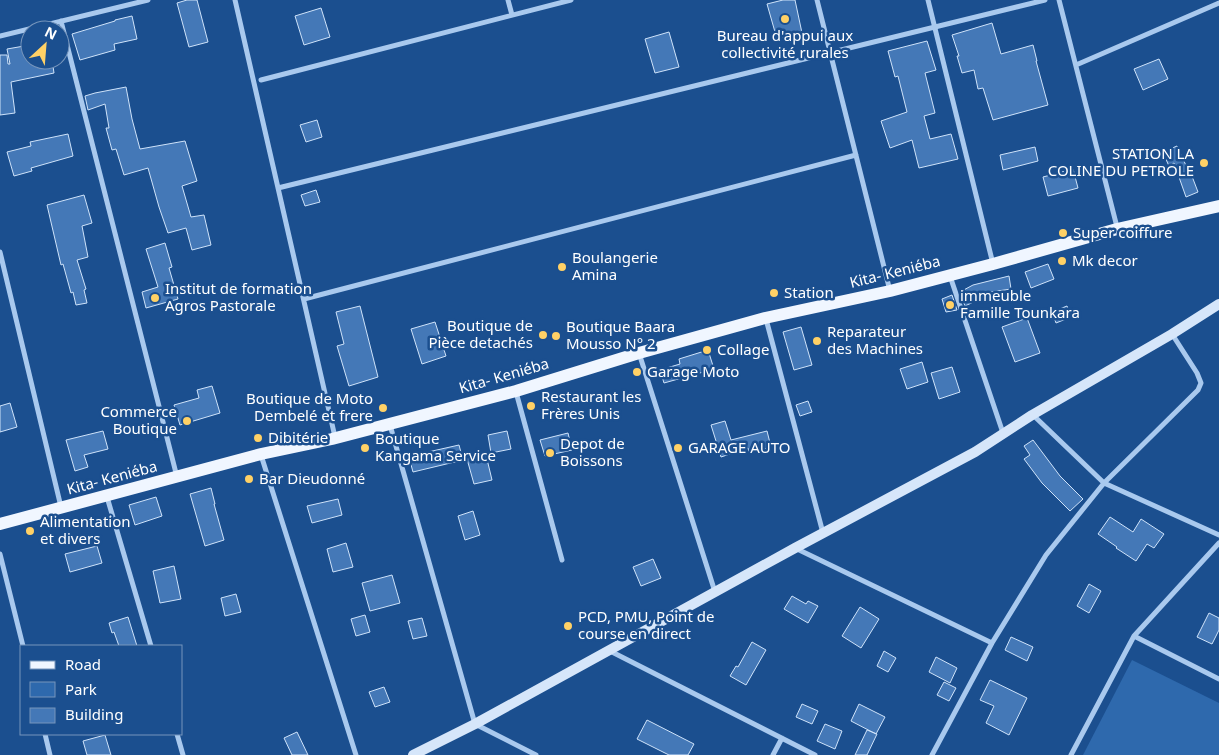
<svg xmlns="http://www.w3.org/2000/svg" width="1219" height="755" viewBox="0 0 1219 755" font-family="'Noto Sans',sans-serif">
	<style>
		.green { fill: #2e69ad }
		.building { fill: #4478b7; stroke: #cfe3fa }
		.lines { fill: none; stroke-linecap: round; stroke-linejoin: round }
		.street { stroke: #a9c9ee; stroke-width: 5 }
		.secondary { stroke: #d6e6fa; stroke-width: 10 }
		.primary { stroke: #f0f6ff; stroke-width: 12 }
		.poi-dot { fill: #ffd166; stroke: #1b4f8f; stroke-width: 2 }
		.labels { text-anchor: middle; stroke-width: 5; stroke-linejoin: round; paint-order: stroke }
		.poi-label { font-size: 15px; fill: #fff; stroke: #1b4f8f; text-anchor: start }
		.street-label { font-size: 15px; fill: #fff; stroke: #1b4f8f }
	</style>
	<rect width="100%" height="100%" fill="#1b4f8f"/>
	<path class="green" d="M1132,660L1219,703V755H1083Z"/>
	<path class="building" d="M187,0H197L208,42L189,47L177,3Z
		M783,0H795L802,33L777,39L767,4Z
		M321,8L330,37L304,45L295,16Z
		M132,16L137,39L114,44L115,50L80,60L72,34L115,21V20Z
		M992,23L1001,54L1033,45L1037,61H1036L1048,105L993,120L983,88L978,89L974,70L962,73L957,56H959L952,35Z
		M669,32L679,67L655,73L645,39Z
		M927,41L936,70L925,73L935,113L924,116L930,139L951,134L958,159L919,168L912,140L890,148L881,121L907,112L898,76L895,77L888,51Z
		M30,45V60H52L54,73L11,82L15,113L0,115V55H7L8,64H10L7,49Z
		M1159,59L1168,79L1143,90L1134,69Z
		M126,87L132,119L140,149L185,141L197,181L182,186L191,217L204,215L211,245L192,250L186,228L168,233L159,207L148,168L124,175L116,149L112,150L106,128H109L105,104L88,110L85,96L95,93Z
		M317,120L322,137L306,142L300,125Z
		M68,134L73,156L31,168L32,171L14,176L7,152L31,146L30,142Z
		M1177,146L1189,172L1190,171L1198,192L1186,197L1174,163L1169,166L1164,155L1171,152L1170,149Z
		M1035,147L1038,161L1003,170L1000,155Z
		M1073,169L1078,188L1048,196L1043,177Z
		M316,190L320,202L305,206L301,195Z
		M84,195L92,223L82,226L88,257L77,260L86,289L84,290L87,303L76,305L73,292L71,293L63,264L61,265L47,205Z
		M165,243L172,267L169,268L178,299L146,308L142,292L158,287L146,249Z
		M1048,264L1054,279L1031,288L1025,272Z
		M1009,276L1011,289L977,294L980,299L965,306L960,292L973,285Z
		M952,295L957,310L946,312L942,299Z
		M360,306L378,377L349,386L337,346L344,344L336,312Z
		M1067,306L1071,317L1056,323L1052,312Z
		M1027,318L1040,353L1015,362L1002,327Z
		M435,322L446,356L422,364L411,329Z
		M801,327L812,365L794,370L783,332Z
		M708,350L714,369L664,383L660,370L680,364L679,359Z
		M922,362L928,382L907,389L900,369Z
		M952,367L960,392L939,399L931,373Z
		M212,386L220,413L180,425L174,405L199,398L197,390Z
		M808,401L812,412L800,416L796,405Z
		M10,403L17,427L0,432V406Z
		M725,421L731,440L767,431L771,447L749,453L748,448L721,457L711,425Z
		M103,431L108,449L84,455L88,467L75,471L66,440Z
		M507,431L511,449L491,453L488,435Z
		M568,433L572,450L545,456L540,440Z
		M1033,440L1060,476L1083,499L1070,511L1042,483L1024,459L1030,455L1024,446Z
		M459,445L463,460L413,472L410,461L428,456V452Z
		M486,455L492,480L474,484L467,459Z
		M211,488L215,504H214L224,540L205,546L190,494Z
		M156,497L162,516L135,525L129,505Z
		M338,499L342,515L312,523L307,506Z
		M473,511L480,535L465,540L458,516Z
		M1110,517L1133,532L1141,519L1164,534L1154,548L1147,544L1136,561L1116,548L1117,547L1098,534Z
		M346,543L353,567L333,572L327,549Z
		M97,546L102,563L70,572L65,554Z
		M653,559L661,578L641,586L633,567Z
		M174,566L181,599L160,603L153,571Z
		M392,575L400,603L370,611L362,583Z
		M1089,584L1101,591L1089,613L1077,606Z
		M236,594L241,612L225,616L221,598Z
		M792,596L806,604L808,601L818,606L808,623L784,609Z
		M860,607L879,619L861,648L842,636Z
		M1209,613L1219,618V630L1212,644L1197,637Z
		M365,615L370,632L356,636L351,619Z
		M128,617L137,646H119L114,632L112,633L109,623Z
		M422,618L427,636L413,639L408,621Z
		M1011,637L1033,647L1027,661L1005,650Z
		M752,642L766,650L746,685L730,676L736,666L738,667Z
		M884,651L896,658L888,672L877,666Z
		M936,657L957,668L950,683L929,672Z
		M990,680L1027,698L1009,735L986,723L994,706L980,700Z
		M944,682L956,688L949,701L937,695Z
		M384,687L390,702L375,707L369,692Z
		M802,704L818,711L812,724L796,717Z
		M859,704L885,717L876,734L851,721Z
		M647,720L694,744L688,755H669L637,739Z
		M825,724L842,731L835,749L817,741Z
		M867,730L877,734L867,755H855Z
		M297,732L308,755H292L284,738Z
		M105,735L111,755H87L83,741Z"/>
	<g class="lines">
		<path class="street" d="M235,0L335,437
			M508,0L512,15
			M817,0L890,291
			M928,0L993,264
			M1059,0L1117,227
			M61,21L177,477
			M0,36L148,0
			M1076,65L1219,3
			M261,80L571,0
			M278,188L1045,0
			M0,252L61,507
			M950,276L1003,433
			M304,299L856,155
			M766,319L823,533
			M639,353L715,592
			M516,392L562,560
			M1033,415L1104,483L1219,535
			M390,425L475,724L536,755
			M261,455L356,755
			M107,497L151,646
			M795,548L992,643
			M0,554L23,646
			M1134,636L1219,679
			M610,651L815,755
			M45,734L50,755
			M177,734L183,755
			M773,755L782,738
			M932,755L992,643L1046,555L1104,483L1198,390L1201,383L1197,373L1172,334
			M1071,755L1134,636L1219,543"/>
		<path class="secondary" d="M413,755L475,724L795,548L975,452L1032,415L1172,334L1219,304"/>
		<path class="primary" d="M0,524L261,454L332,439L516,391L639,353L765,318L890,291L993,264L1117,229L1219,206"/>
	</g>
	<g class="poi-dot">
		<circle cx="785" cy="19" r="5"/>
		<circle cx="1204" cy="163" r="5"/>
		<circle cx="1063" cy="233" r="5"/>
		<circle cx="1062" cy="261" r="5"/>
		<circle cx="562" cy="267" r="5"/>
		<circle cx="774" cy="293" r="5"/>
		<circle cx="155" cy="298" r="5"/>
		<circle cx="950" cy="305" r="5"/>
		<circle cx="543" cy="335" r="5"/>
		<circle cx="556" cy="336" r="5"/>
		<circle cx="817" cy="341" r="5"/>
		<circle cx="707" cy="350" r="5"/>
		<circle cx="637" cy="372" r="5"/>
		<circle cx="531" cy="406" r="5"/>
		<circle cx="383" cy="408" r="5"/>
		<circle cx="187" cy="421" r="5"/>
		<circle cx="258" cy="438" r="5"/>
		<circle cx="365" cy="448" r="5"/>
		<circle cx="678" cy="448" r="5"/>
		<circle cx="550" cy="453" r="5"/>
		<circle cx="249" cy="479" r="5"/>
		<circle cx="30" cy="531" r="5"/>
		<circle cx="568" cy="626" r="5"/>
	</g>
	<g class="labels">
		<g class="poi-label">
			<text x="785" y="41" text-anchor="middle">Bureau d'appui aux<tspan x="785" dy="17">collectivité rurales</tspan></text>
			<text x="1194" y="159" text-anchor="end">STATION LA<tspan x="1194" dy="17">COLINE DU PETROLE</tspan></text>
			<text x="1073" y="238">Super coiffure</text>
			<text x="572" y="263">Boulangerie<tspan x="572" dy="17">Amina</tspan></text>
			<text x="1072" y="266">Mk decor</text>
			<text x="165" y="294">Institut de formation<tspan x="165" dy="17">Agros Pastorale</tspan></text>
			<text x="784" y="298">Station</text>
			<text x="960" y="301">immeuble<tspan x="960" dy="17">Famille Tounkara</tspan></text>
			<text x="533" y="331" text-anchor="end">Boutique de<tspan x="533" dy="17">Pièce detachés</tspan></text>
			<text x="566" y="332">Boutique Baara<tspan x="566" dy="17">Mousso N° 2</tspan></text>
			<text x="827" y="337">Reparateur<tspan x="827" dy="17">des Machines</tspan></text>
			<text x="717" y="355">Collage</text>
			<text x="647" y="377">Garage Moto</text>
			<text x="541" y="402">Restaurant les<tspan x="541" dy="17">Frères Unis</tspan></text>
			<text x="373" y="404" text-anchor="end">Boutique de Moto<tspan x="373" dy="17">Dembelé et frere</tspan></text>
			<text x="177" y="417" text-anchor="end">Commerce<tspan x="177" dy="17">Boutique</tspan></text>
			<text x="268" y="443">Dibitérie</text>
			<text x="375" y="444">Boutique<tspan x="375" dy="17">Kangama Service</tspan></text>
			<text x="560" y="449">Depot de<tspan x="560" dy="17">Boissons</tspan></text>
			<text x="688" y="453">GARAGE AUTO</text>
			<text x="259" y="484">Bar Dieudonné</text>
			<text x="40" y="527">Alimentation<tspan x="40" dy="17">et divers</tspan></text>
			<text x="578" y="622">PCD, PMU, Point de<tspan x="578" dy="17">course en direct</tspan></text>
		</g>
		<g class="street-label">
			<text transform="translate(895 272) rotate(-14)" y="5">Kita- Keniéba</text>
			<text transform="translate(504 376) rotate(-16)" y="5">Kita- Keniéba</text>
			<text transform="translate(112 478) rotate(-15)" y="5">Kita- Keniéba</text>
		</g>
	</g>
	<rect x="20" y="645" width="162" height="90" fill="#1b4f8f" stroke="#7695bc"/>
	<rect x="30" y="661" width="25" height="8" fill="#f0f6ff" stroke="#7695bc"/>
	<text x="65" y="670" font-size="15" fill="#ffffff">Road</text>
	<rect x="30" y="682" width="25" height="15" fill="#2e69ad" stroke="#7695bc"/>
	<text x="65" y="695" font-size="15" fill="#ffffff">Park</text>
	<rect x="30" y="708" width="25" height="15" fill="#4478b7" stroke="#7695bc"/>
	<text x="65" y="720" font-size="15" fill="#ffffff">Building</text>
	<g transform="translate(45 45) rotate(26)"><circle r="24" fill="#1b4f8f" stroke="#7695bc"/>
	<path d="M0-4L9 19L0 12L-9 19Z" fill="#ffd166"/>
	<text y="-8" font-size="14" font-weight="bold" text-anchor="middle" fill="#ffffff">N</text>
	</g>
</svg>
